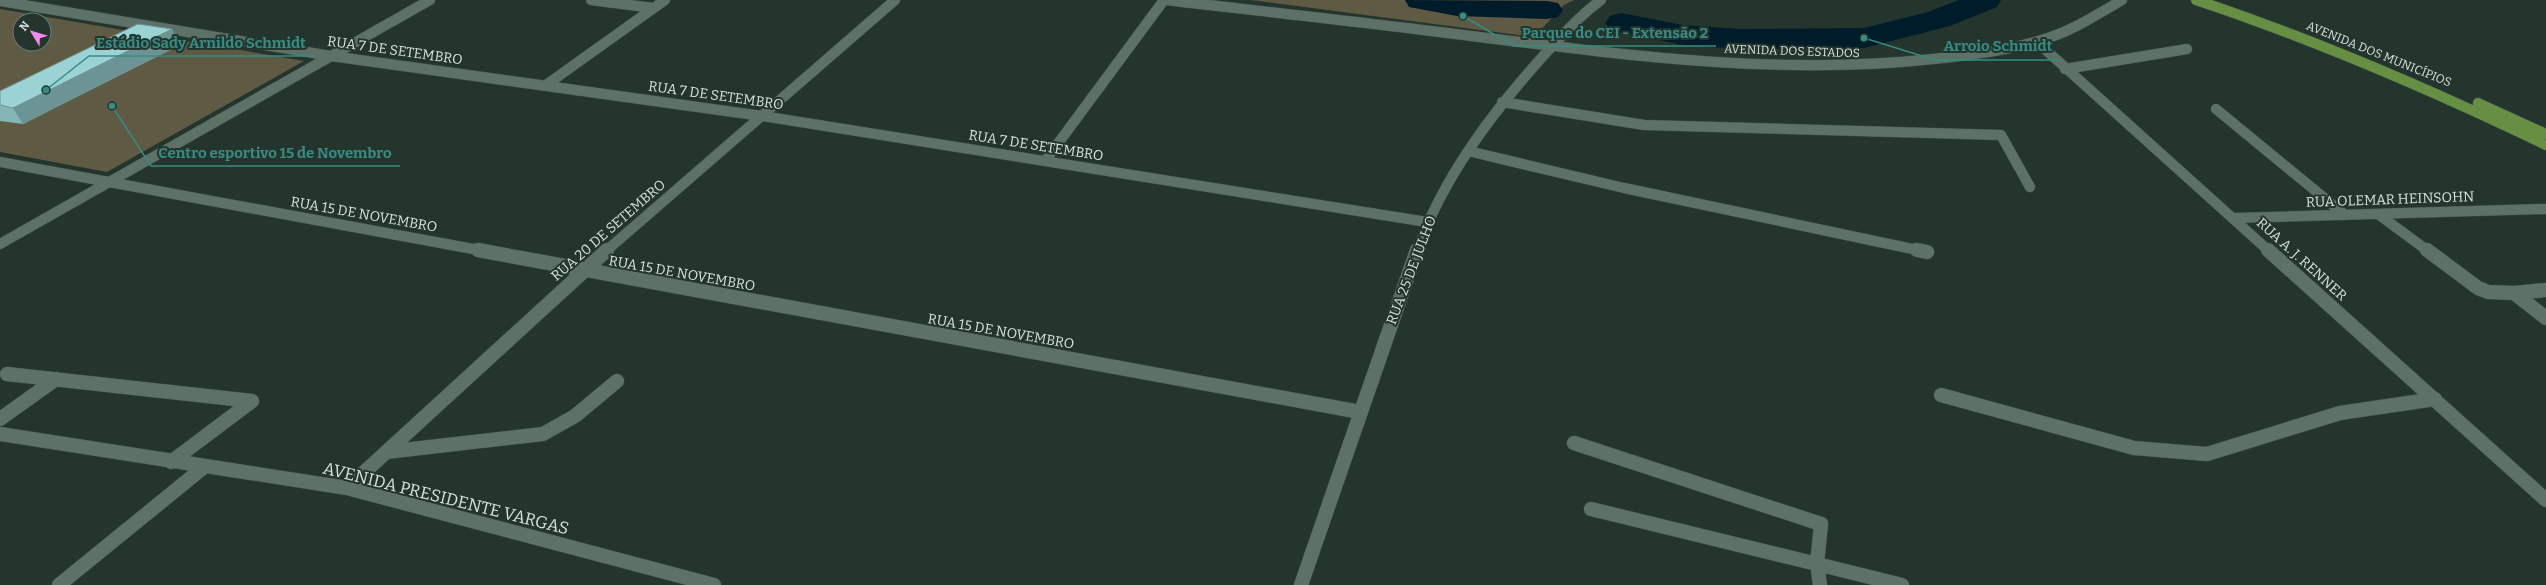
<svg xmlns="http://www.w3.org/2000/svg" width="2546" height="585" viewBox="0 0 2546 585" font-family="Bitter,serif">
	<style>
		.green { fill: #5f5a44; fill-rule: evenodd }
		.lines { fill: none; stroke-linecap: round; stroke-linejoin: round }
		.river { fill: #001c2a; fill-rule: evenodd }
		.minor-far1-casing { stroke: #405049; stroke-width: 11 }
		.minor-casing { stroke: #405049; stroke-width: 15 }
		.major-casing { stroke: #405049; stroke-width: 11 }
		.minor-far1 { stroke: #5d7167; stroke-width: 10 }
		.minor { stroke: #5d7167; stroke-width: 14 }
		.major { stroke: #668f43; stroke-width: 10 }
		.wall { fill: #85b5b6 }
		.shaded-wall { fill: #6c9494 }
		.building { fill: #9bd3d4; stroke: #6c9494 }
		.labels { text-anchor: middle; stroke-width: 4; stroke-linejoin: round; paint-order: stroke }
		.far-street-label { font-size: 12px; fill: #d6e1dc; stroke: #23352d }
		.street-label { font-size: 14px; fill: #d6e1dc; stroke: #23352d }
		.near-street-label { font-size: 17px; fill: #d6e1dc; stroke: #23352d }
		.leader { fill: none; stroke: #378b84; stroke-width: 1.5 }
		.callout-dot { fill: #378b84; stroke: #23352d; stroke-width: 1.5 }
		.callout-label { font-size: 15px; text-anchor: middle; font-weight: bold; fill: #378b84; stroke: #23352d; stroke-width: 4; stroke-linejoin: round; paint-order: stroke }
	</style>
	<rect width="100%" height="100%" fill="#23352d"/>
	<path class="green" d="M1251,0H1574L1564,5L1534,37Z
		M0,9L304,61L107,172L0,152ZM20,20H44V44H20Z"/>
	<g class="lines">
		<path class="river" d="M1405,0L1547,1L1558,3L1563,10L1558,17L1547,19L1457,16L1409,7Z
			M1959,0H2001L1997,7L1950,26L1864,48L1740,49L1683,45L1610,30L1605,23L1610,16L1621,13L1683,25L1740,29L1864,28L1928,12Z"/>
		<g class="minor-far1-casing">
			<path id="minor-far1" d="M591,0L653,8
				M1166,0C1268,12 1370,23 1471,36C1624,55 1779,76 1933,59C1971,55 2012,50 2048,38C2075,29 2098,14 2122,0
				M0,1L331,56L762,116L1427,222
				M2037,42L2269,251
				M2065,69L2187,49
				M546,85L665,0
				M1502,102L1644,125L2001,135L2030,187
				M2216,109L2345,215
				M1468,151L1624,188L1922,251
				M1045,161L1164,0
				M0,162L484,251
				M2378,214L2428,251
				M2235,218L2546,209
				M0,244L430,0
				M606,251L895,0
				M1417,251C1443,177 1492,113 1544,55C1563,35 1579,16 1601,0"/>
		</g>
		<g class="minor-casing">
			<path id="minor" d="M478,250L1360,412
				M1917,250L1927,252
				M2268,250L2546,500
				M2427,250L2478,288L2488,292L2514,293L2546,318
				M2514,293L2546,290
				M7,374L252,401
				M1941,395L2134,448L2207,454L2340,413L2435,399
				M0,419L56,379
				M0,434L347,488L714,585
				M1574,443L1821,524L1817,564L1591,509
				M386,452L543,434L575,416L617,381
				M171,462L252,401
				M347,488L607,250
				M59,585L204,467
				M1301,585L1417,250
				M1820,585L1817,564L1902,585"/>
		</g>
		<g class="major-casing">
			<path id="major" d="M2196,0C2316,40 2432,90 2546,145
				M2478,103L2546,134"/>
		</g>
		<use href="#minor-far1" class="minor-far1"/>
		<use href="#minor" class="minor"/>
		<use href="#major" class="major"/>
	</g>
	<path class="wall" d="M172,29L180,45L23,124L0,121V91Z"/>
	<path class="shaded-wall" d="M172,29L180,45L23,124L13,108Z"/>
	<path class="building" d="M138,24L172,29L13,108L0,105V91Z"/>
	<g class="labels">
		<g class="far-street-label">
			<text transform="translate(1792 51) rotate(2)" y="4">AVENIDA DOS ESTADOS</text>
			<text transform="translate(2379 54) rotate(22)" y="4">AVENIDA DOS MUNICÍPIOS</text>
		</g>
		<g class="street-label">
			<text transform="translate(395 50) rotate(8)" y="5">RUA 7 DE SETEMBRO</text>
			<text transform="translate(716 95) rotate(8)" y="5">RUA 7 DE SETEMBRO</text>
			<text transform="translate(1036 145) rotate(9)" y="5">RUA 7 DE SETEMBRO</text>
			<text transform="translate(2390 199) rotate(-2)" y="5">RUA OLEMAR HEINSOHN</text>
			<text transform="translate(364 214) rotate(10)" y="5">RUA 15 DE NOVEMBRO</text>
			<text transform="translate(608 230) rotate(-41)" y="5">RUA 20 DE SETEMBRO</text>
			<text transform="translate(2302 259) rotate(42)" y="5">RUA A. J. RENNER</text>
			<text transform="translate(1411 270) rotate(-69)" y="5">RUA 25 DE JULHO</text>
			<text transform="translate(682 273) rotate(10)" y="5">RUA 15 DE NOVEMBRO</text>
			<text transform="translate(1001 331) rotate(10)" y="5">RUA 15 DE NOVEMBRO</text>
		</g>
		<g class="near-street-label">
			<text transform="translate(446 498) rotate(14)" y="6">AVENIDA PRESIDENTE VARGAS</text>
		</g>
	</g>
	<path class="leader" d="M1463 16L1514 46H1716M46 90L89 56H314M1864 38L1935 60H2061M112 106L151 166H400"/>
	<g class="callout-dot">
		<circle cx="1463" cy="16" r="4"/>
		<circle cx="46" cy="90" r="4"/>
		<circle cx="1864" cy="38" r="4"/>
		<circle cx="112" cy="106" r="4"/>
	</g>
	<g class="callout-label">
		<text x="1615" y="38">Parque do CEI - Extensão 2</text>
		<text x="201" y="48">Estádio Sady Arnildo Schmidt</text>
		<text x="1998" y="51">Arroio Schmidt</text>
		<text x="275" y="158">Centro esportivo 15 de Novembro</text>
	</g>
	<g transform="translate(32 32) rotate(308)"><circle r="19" fill="#23352d" stroke="#6b7a73"/>
	<path d="M0-3L7 15L0 10L-7 15Z" fill="#f788ec"/>
	<text y="-6" font-size="11" font-weight="bold" text-anchor="middle" fill="#d6e1dc">N</text>
	</g>
</svg>
